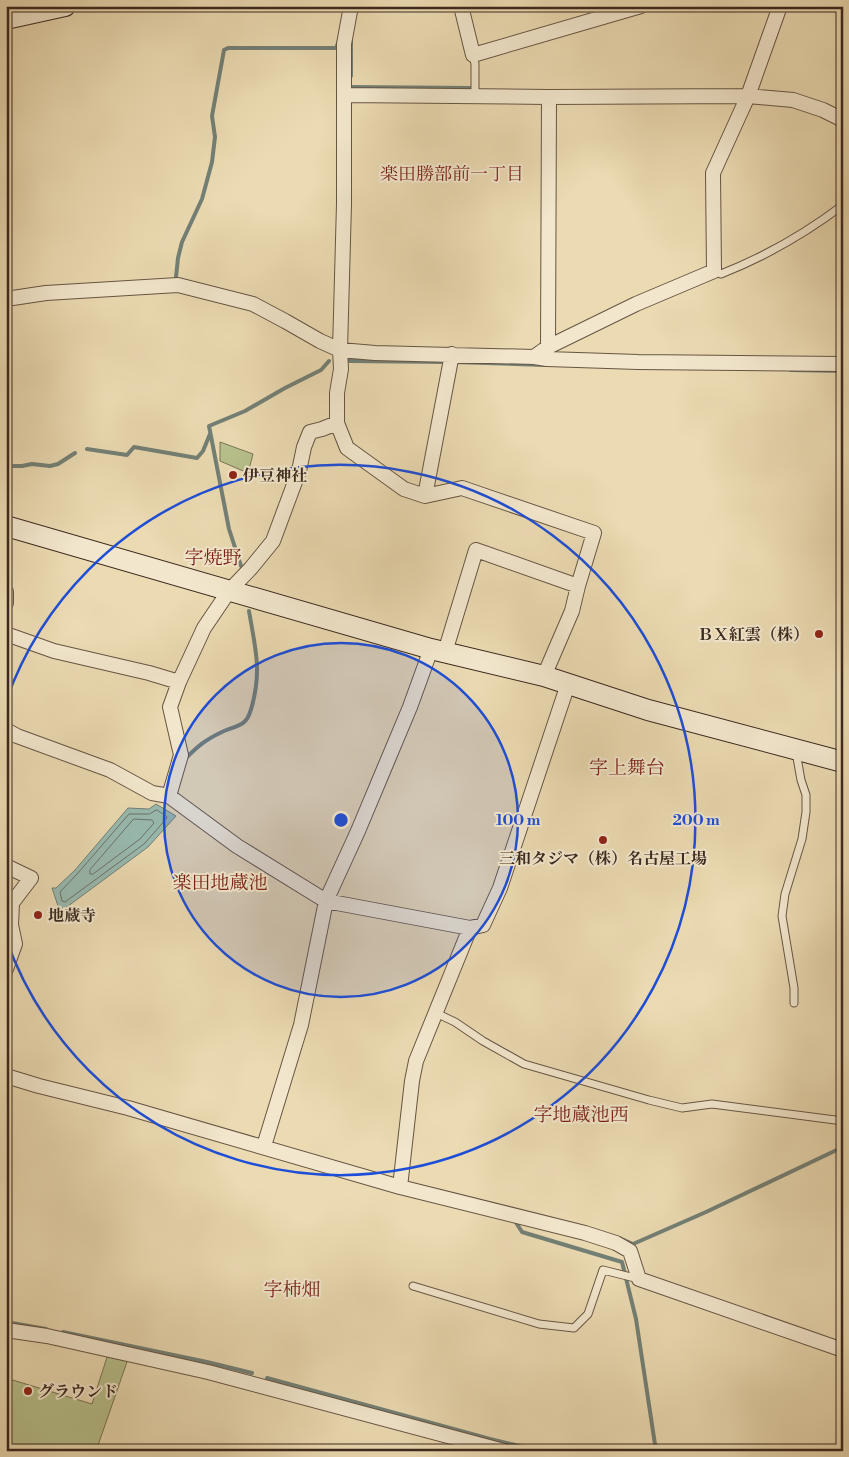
<svg xmlns="http://www.w3.org/2000/svg" width="849" height="1457" viewBox="0 0 849 1457" font-family="'Libre Bodoni','Noto Serif JP',serif">
	<style>
		.green { fill: #b7c08c; stroke: #797456 }
		.water { fill: #98bab0; stroke: #738076 }
		.lines { fill: none; stroke-linecap: round; stroke-linejoin: round }
		.shore { stroke: #6a7268; stroke-width: 1 }
		.stream { stroke: #738076; stroke-width: 4 }
		.lane-casing { stroke: #675544; stroke-width: 9 }
		.street-casing { stroke: #675544; stroke-width: 16 }
		.secondary-casing { stroke: #3b291f; stroke-width: 22 }
		.lane { stroke: #f2e7cd; stroke-width: 7 }
		.street { stroke: #f2e7cd; stroke-width: 14 }
		.secondary { stroke: #f2e7cd; stroke-width: 20 }
		.ring { fill: none; stroke: #1d4ed8; stroke-width: 2.5 }
		.poi-dot { fill: #8f2418; stroke: #f2e7cd; stroke-width: 2 }
		.labels { text-anchor: middle; stroke-width: 4; stroke-linejoin: round; paint-order: stroke }
		.poi-label { font-size: 16px; font-weight: bold; fill: #3b291f; stroke: #f2e7cd; text-anchor: start }
		.neighbourhood-label { font-size: 18px; fill: #7a1f14; stroke: #f2e7cd }
		.quarter-label { font-size: 19px; fill: #7a1f14; stroke: #f2e7cd }
		.centre { fill: #1d4ed8; stroke: #f2e7cd; stroke-width: 2.5 }
		.ring-label { font-size: 15px; text-anchor: middle; font-weight: bold; fill: #1d4ed8; stroke: #f2e7cd; stroke-width: 4; stroke-linejoin: round; paint-order: stroke }
	</style>
	<rect width="100%" height="100%" fill="#ebdab2"/>
	<filter id="stains"><feTurbulence type="fractalNoise" baseFrequency=".004" numOctaves="4"/><feColorMatrix values="0 0 0 0 .2 0 0 0 0 .09 0 0 0 0 .02 0 0 0 .5 -.17"/></filter>
	<radialGradient id="worn" r=".72"><stop offset=".6" stop-color="#630" stop-opacity="0"/><stop offset="1" stop-color="#630" stop-opacity=".3"/></radialGradient>
	<path class="green" d="M220,442L253,454L248,473L220,461Z
		M108,1354L128,1359L96,1451H6V1378L92,1404Z"/>
	<path class="water" d="M156,804L176,816L148,847L60,912L52,888H56L75,870L128,808L149,809Z"/>
	<g class="lines">
		<path class="shore" d="M157,810L166,816L167,818L144,844L65,902L62,901L60,892L78,873L129,814H149Z
			M134,819L152,820L154,823L140,839L93,874H90V870Z"/>
		<path class="stream" d="M351,41V76
			M351,87L471,88
			M176,277L178,258L182,242L202,199L212,162L215,137L212,116L224,50L228,48H336L339,41
			M349,361L447,362
			M454,362L544,365
			M791,370L843,371
			M87,449L127,455L134,447L197,458L203,451L210,434
			M6,466H22L32,464L50,466L58,464L75,453
			M241,566L229,529L209,426L245,411L285,388L321,370L329,361
			M185,759C198,746 205,740 222,732C228,729 237,727 243,723C249,719 250,712 252,706C262,669 255,647 249,611
			M515,1221L522,1232L622,1262L636,1319L656,1451
			M619,1238L633,1244L706,1212L843,1147
			M6,1322L46,1329
			M63,1332L207,1362L252,1373
			M267,1378L490,1439L541,1451"/>
		<g class="lane-casing">
			<path id="lane" d="M473,55L475,64V95
				M714,271L721,274C764,257 806,233 843,205
				M794,1003V988L782,916L785,894L802,839L806,812V795L801,780L796,752
				M436,1013L455,1022L483,1041L524,1064L649,1100L682,1108L712,1104L843,1121
				M413,1286L539,1324L574,1328L588,1314L603,1270L639,1279"/>
		</g>
		<g class="street-casing">
			<path id="street" d="M351,6L344,44V204L340,350L341,369L337,393V423L347,448L404,489L425,496L462,488L594,533L578,586L572,611L544,676
				M461,6L473,55L641,6
				M344,95L549,97L748,96L793,100L823,110L843,120
				M6,299L46,293L178,285L253,304L285,321L320,341L340,350L375,353L534,357L547,359L638,362L843,364
				M548,347L549,97
				M534,357L548,347L636,304L714,271L713,173L748,96L780,6
				M425,496L452,354
				M6,592V603
				M6,634L54,651L149,673L179,682
				M445,652L476,550L578,586
				M6,730L17,736L110,770L152,793L169,796L237,846L326,901L470,928L483,925L500,888L568,684
				M169,796L181,755L170,707L179,682L204,628L229,591L251,568L273,541L299,471L304,447L310,432L322,429L337,423
				M6,866L31,878L12,903L11,925L15,944L6,969
				M6,1076L39,1086L128,1108L400,1187L585,1233L616,1243L630,1251L639,1279L843,1350
				M264,1146L301,1025L326,901L358,831L410,707L431,649
				M400,1187L412,1081L416,1061L470,928
				M6,1330L47,1336L208,1372L504,1451"/>
		</g>
		<g class="secondary-casing">
			<path id="secondary" d="M6,19L65,6
				M6,526L431,649L544,676L648,710L843,762"/>
		</g>
		<use href="#lane" class="lane"/>
		<use href="#street" class="street"/>
		<use href="#secondary" class="secondary"/>
	</g>
	<circle cx="341" cy="820" r="177" fill="#1d4ed8" fill-opacity=".12"/>
	<g class="ring">
		<circle cx="341" cy="820" r="177"/>
		<path d="M6 701A355 355 0 1 1 6 939"/>
	</g>
	<g class="poi-dot">
		<circle cx="233" cy="475" r="5"/>
		<circle cx="819" cy="634" r="5"/>
		<circle cx="603" cy="840" r="5"/>
		<circle cx="38" cy="915" r="5"/>
		<circle cx="28" cy="1391" r="5"/>
	</g>
	<g class="labels">
		<g class="poi-label">
			<text x="243" y="481">伊豆神社</text>
			<text x="809" y="640" text-anchor="end">ＢＸ紅雲（株）</text>
			<text x="603" y="864" text-anchor="middle">三和タジマ（株）名古屋工場</text>
			<text x="48" y="921">地蔵寺</text>
			<text x="38" y="1397">グラウンド</text>
		</g>
		<g class="neighbourhood-label">
			<text x="452" y="180">楽田勝部前一丁目</text>
		</g>
		<g class="quarter-label">
			<text x="213" y="564">字焼野</text>
			<text x="627" y="774">字上舞台</text>
			<text x="220" y="889">楽田地蔵池</text>
			<text x="581" y="1121">字地蔵池西</text>
			<text x="292" y="1296">字柿畑</text>
		</g>
	</g>
	<circle cx="341" cy="820" r="8" class="centre"/>
	<g class="ring-label">
		<text x="518" y="825">100 m</text>
		<text x="696" y="825">200 m</text>
	</g>
	<rect width="849" height="1457" fill="none" stroke="#ebdab2" stroke-width="25"/>
	<rect x="8" y="8" width="834" height="1442" fill="none" stroke="#3b291f" stroke-width="2.5"/>
	<rect x="12" y="12" width="824" height="1432" fill="none" stroke="#3b291f"/>
	<rect width="100%" height="100%" filter="url(#stains)"/>
	<rect width="100%" height="100%" fill="url(#worn)"/>
</svg>
